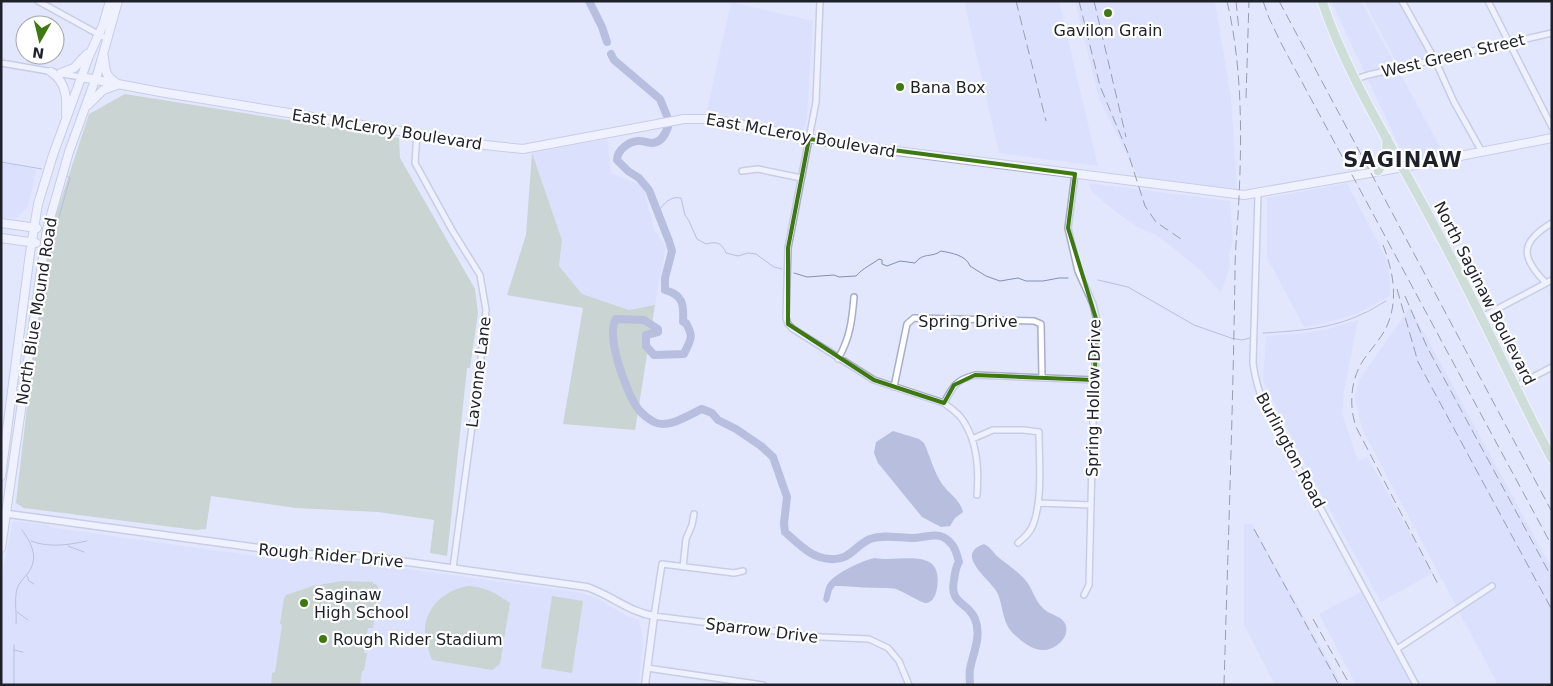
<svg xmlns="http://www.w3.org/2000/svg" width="1553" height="686" viewBox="0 0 1553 686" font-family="'DejaVu Sans',sans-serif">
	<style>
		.built { fill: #d3dafd }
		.green { fill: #aabca1 }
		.water { fill: #858db9 }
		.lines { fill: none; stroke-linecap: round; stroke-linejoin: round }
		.stream { stroke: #858db9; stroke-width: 1 }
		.river { stroke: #858db9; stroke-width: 8 }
		.minor-casing { stroke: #a8adc8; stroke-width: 8 }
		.tertiary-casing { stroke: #a8adc8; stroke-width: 9 }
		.secondary-casing { stroke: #a8adc8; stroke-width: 10 }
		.primary-casing { stroke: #fff; stroke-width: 11 }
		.minor { stroke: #fff; stroke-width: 5 }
		.tertiary { stroke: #fff; stroke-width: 6 }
		.secondary { stroke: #fff; stroke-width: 8 }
		.primary { stroke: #b9d1ad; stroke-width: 9 }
		.rail { stroke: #3f424e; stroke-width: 1; stroke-dasharray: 10 5; stroke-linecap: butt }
		.marked { fill: none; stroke: #3e7810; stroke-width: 4; stroke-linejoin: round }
		.poi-dot { fill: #3e7810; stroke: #fff; stroke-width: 2 }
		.labels { text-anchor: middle; stroke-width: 4.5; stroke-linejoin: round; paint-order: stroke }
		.poi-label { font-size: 16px; fill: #1e202a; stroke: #fff; text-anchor: start }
		.street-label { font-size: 16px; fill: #1e202a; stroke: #fff }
		.district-label { font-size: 21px; font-weight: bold; letter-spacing: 1px; fill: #1e202a; stroke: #fff }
	</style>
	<rect width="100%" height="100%" fill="#e2e7fd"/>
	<path class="built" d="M964,1H1059L1098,166L999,153Z
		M1075,1H1215L1231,97L1237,189L1138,177L1099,99Z
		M1331,1H1361L1444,154L1406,161Z
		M1364,1H1400L1431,57L1398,65Z
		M731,2L813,21L807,118L803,132L707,110Z
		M607,139L611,173L643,186L654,229L666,247L655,305L629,310L582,294L559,266L562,240L532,153Z
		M1,163L30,167L36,171L28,207L19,216L14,219L1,217Z
		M1088,183L1230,201L1233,242L1229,254L1230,267L1221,293L1201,271L1172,247L1156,235L1137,227L1107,205L1092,192Z
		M1347,183L1386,258L1390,278V296L1356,314L1325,323L1304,327L1267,258V198Z
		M1410,307L1552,569V685H1498L1362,429L1355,398L1359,380Z
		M1358,320L1344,392L1342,413L1358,461L1367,457L1433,573L1381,602L1316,485L1263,381L1266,336L1302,333L1328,329Z
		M13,521L49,525V527L278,559L335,563L357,562L583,593L602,601L627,616L639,620L643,640L639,685H1V580Z
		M1244,524H1252L1342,685H1275L1244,625Z
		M1361,592L1411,685H1356L1319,614Z"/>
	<path class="green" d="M125,94L399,138L400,158L475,289L478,313L470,368H467L447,556L430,553L434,520L378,512L296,508L211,496L206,529L196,530L24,508L16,503L31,372L51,230L89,114Z
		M532,153L562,240L559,266L582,294L629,310L655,305L635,430L563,424L583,308L507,295L526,235Z
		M342,581L373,582V584H376L378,587L373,628H368L364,653H367L364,671H362L360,685H271L272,673L275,672L282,625L280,624L284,598L286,595L313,586Z
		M469,586C486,587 497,594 510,603L500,664L492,670L432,660C429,651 425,643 425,633C424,608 445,589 469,586Z
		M552,596L583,601L572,673L541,668Z"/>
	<path class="water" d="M893,431L919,439L924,443C930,456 934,472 942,484C949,494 960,499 963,512L955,518L950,526L941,527L922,517L878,463L874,453L876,442Z
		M984,544C990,547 993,552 998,557C1008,565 1019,572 1027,582C1033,590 1035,601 1043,608C1050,616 1063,615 1066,626C1069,639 1054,650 1043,650C1033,650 1022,642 1016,636C1002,624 1004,610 998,594C993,581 952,555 984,544Z
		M875,558C899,563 944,545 937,588C936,594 934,601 927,603C923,604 902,591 896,589C892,588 889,588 884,588C871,588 856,587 842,586H835L832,590L829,601L826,603L823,600C824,596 825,589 827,585C833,574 863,560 875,558Z"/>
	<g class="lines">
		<path class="stream" d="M1,162L42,169
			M658,211C665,203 670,196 681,198L685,215L689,221L697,239L706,244C717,241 722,243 726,253L738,256L748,253L756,254L774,267L782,269
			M54,235L70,178L67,176
			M794,273L807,277L834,275L839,277L856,276C863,268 871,265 879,259L882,260V264L887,266L900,261L915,263C923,252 932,258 941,251C951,253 966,255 970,266L986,276L1000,281L1018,278L1026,281H1043L1059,278H1068
			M1098,280L1128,287L1194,325L1231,338L1242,340L1250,338
			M1263,333C1296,331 1332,329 1362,314C1371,311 1378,305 1386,301
			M31,541C49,548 68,545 87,541
			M68,546L84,552
			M27,576L29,581L34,584
			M17,612L28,620
			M16,624C17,613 14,601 17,589C19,583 24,578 28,573C39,558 32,544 22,530
			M14,645V685
			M14,650L23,652"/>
		<path class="river" d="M589,1L602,27L607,42
			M611,54L614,60L660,99L667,116
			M668,127C665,135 661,143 652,143C648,143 644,141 640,141C630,140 617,150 617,160L628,171L639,178L649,190L669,241L672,251L665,278V290C683,295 684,304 683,322L686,323C694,338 691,338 684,354L654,355L646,346V335L658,332V329L644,320L616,319C605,336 627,395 639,410C642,414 650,420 654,422C669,429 688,415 702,409L712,413L718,420L736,429L761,446L773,457L787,497L784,523L785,532C799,544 811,558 830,559C850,561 854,546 870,539C884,534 899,538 913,538C922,538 935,533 943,537C954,543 956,551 959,562C955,568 955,574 954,580C949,605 968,601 975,619C982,636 973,653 970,669C969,674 970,680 970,685"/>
		<g class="minor-casing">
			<path id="minor" d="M38,1L107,39
				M820,1L816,102L788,248L786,318L788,324L793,329L874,380L944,403C950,408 957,412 962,419C977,440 979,471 977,495
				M1402,1L1435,60L1454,102L1482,152
				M1488,1L1552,127
				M1,63L54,72
				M62,74L81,77
				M1356,79L1368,75L1552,33
				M417,133L415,163L452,230L480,275L486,310L480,367L453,568
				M742,171L758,169L801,178
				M1075,174L1068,228L1078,271L1093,304L1098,325L1094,380L1089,585L1084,595
				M1258,194L1253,363C1258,408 1288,447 1309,487C1345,553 1381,619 1416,685
				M1546,283C1520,257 1520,242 1552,223
				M1482,317L1552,280
				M838,359C850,338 852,321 854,297
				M1516,386L1552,367
				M894,387L907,324L914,318L1034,321L1041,324L1042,377
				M944,403C953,386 956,380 975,375L1094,380
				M972,439L993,430H1024L1039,432C1039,461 1043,499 1033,525C1030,533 1024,538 1018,543
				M1038,503L1091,505
				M683,567L686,539L692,525L694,514
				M743,571L734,573L662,564L654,616L822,637L869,639L888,648L899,661L909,685
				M1397,649L1492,586
				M647,668L763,685"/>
		</g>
		<g class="tertiary-casing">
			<path id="tertiary" d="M1,513L303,554L364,556L587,587C611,595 629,612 654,616L645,685"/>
		</g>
		<g class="secondary-casing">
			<path id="secondary" d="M104,57C105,68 105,76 115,82
				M51,72C66,82 67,97 66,114
				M61,73L74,68L87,54
				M81,77L160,92L485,145L523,149L684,119H715L833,143L1244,195L1404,167L1552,138
				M88,105L103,90L117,85
				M1,223L37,228
				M1,238L36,243
				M1,476L30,253L38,204L53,155L89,56L103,25L110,1
				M1,548L47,229L69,152L98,72L118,1"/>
		</g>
		<g class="primary-casing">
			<path id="primary" d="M1322,1C1348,79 1396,152 1434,225C1476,302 1511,381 1552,459
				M1378,171L1386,158L1387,138"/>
		</g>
		<use href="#minor" class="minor"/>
		<use href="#tertiary" class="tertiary"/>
		<use href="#secondary" class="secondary"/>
		<use href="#primary" class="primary"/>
		<path class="rail" d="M1016,1L1046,121
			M1079,1L1100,86L1128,153L1145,206L1156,222L1181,239
			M1094,1L1126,137
			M1236,1L1239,31
			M1263,1L1269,18L1282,45L1552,546
			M1279,1L1552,512
			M1246,98L1249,1
			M1383,245C1394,273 1399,303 1385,330C1380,339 1373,347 1367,355C1351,375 1348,403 1356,427L1439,586
			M1397,289L1418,362L1552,610
			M1405,296L1427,347L1552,578
			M1254,529L1339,685
			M1313,619L1350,685
			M1266,684L1267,685
			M1224,685C1228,547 1233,410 1235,272C1235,247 1238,222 1239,197C1242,132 1242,65 1227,1"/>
	</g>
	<path d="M0 0H1553V686H0ZM809,139L1075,174L1068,228L1098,325L1094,380L975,375L954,385L944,403L874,380L788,324V248Z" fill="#e2e7fd" fill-opacity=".55" fill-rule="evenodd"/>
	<path class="marked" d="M809,139L1075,174L1068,228L1098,325L1094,380L975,375L954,385L944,403L874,380L788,324V248Z"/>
	<g class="poi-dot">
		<circle cx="1108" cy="13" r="5"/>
		<circle cx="900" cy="87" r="5"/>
		<circle cx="304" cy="603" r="5"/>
		<circle cx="323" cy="639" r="5"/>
	</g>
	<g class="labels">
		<g class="poi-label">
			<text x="1108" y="36" text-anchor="middle">Gavilon Grain</text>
			<text x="910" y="93">Bana Box</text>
			<text x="314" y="600">Saginaw<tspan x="314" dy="18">High School</tspan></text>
			<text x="333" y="645">Rough Rider Stadium</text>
		</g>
		<g class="street-label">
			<text transform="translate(1453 55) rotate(-13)" y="6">West Green Street</text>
			<text transform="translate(387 129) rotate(9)" y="6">East McLeroy Boulevard</text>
			<text transform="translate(801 135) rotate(10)" y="6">East McLeroy Boulevard</text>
			<text transform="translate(1485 293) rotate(63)" y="6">North Saginaw Boulevard</text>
			<text transform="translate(36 311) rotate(-81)" y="6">North Blue Mound Road</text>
			<text x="968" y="327">Spring Drive</text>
			<text transform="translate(478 372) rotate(-83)" y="6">Lavonne Lane</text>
			<text transform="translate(1093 398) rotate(-89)" y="6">Spring Hollow Drive</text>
			<text transform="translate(1291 450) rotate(62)" y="6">Burlington Road</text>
			<text transform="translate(331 555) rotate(5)" y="6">Rough Rider Drive</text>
			<text transform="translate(762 630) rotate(7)" y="6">Sparrow Drive</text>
		</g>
		<g class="district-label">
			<text x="1403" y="167">SAGINAW</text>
		</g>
	</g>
	<rect width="1553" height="686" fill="none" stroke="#1e202a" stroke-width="5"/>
	<g transform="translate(40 40) rotate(188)"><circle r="24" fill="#ffffff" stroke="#a5a6aa"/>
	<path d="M0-4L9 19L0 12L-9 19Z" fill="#3e7810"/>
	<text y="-8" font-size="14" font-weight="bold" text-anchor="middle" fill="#1e202a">N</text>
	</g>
</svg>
